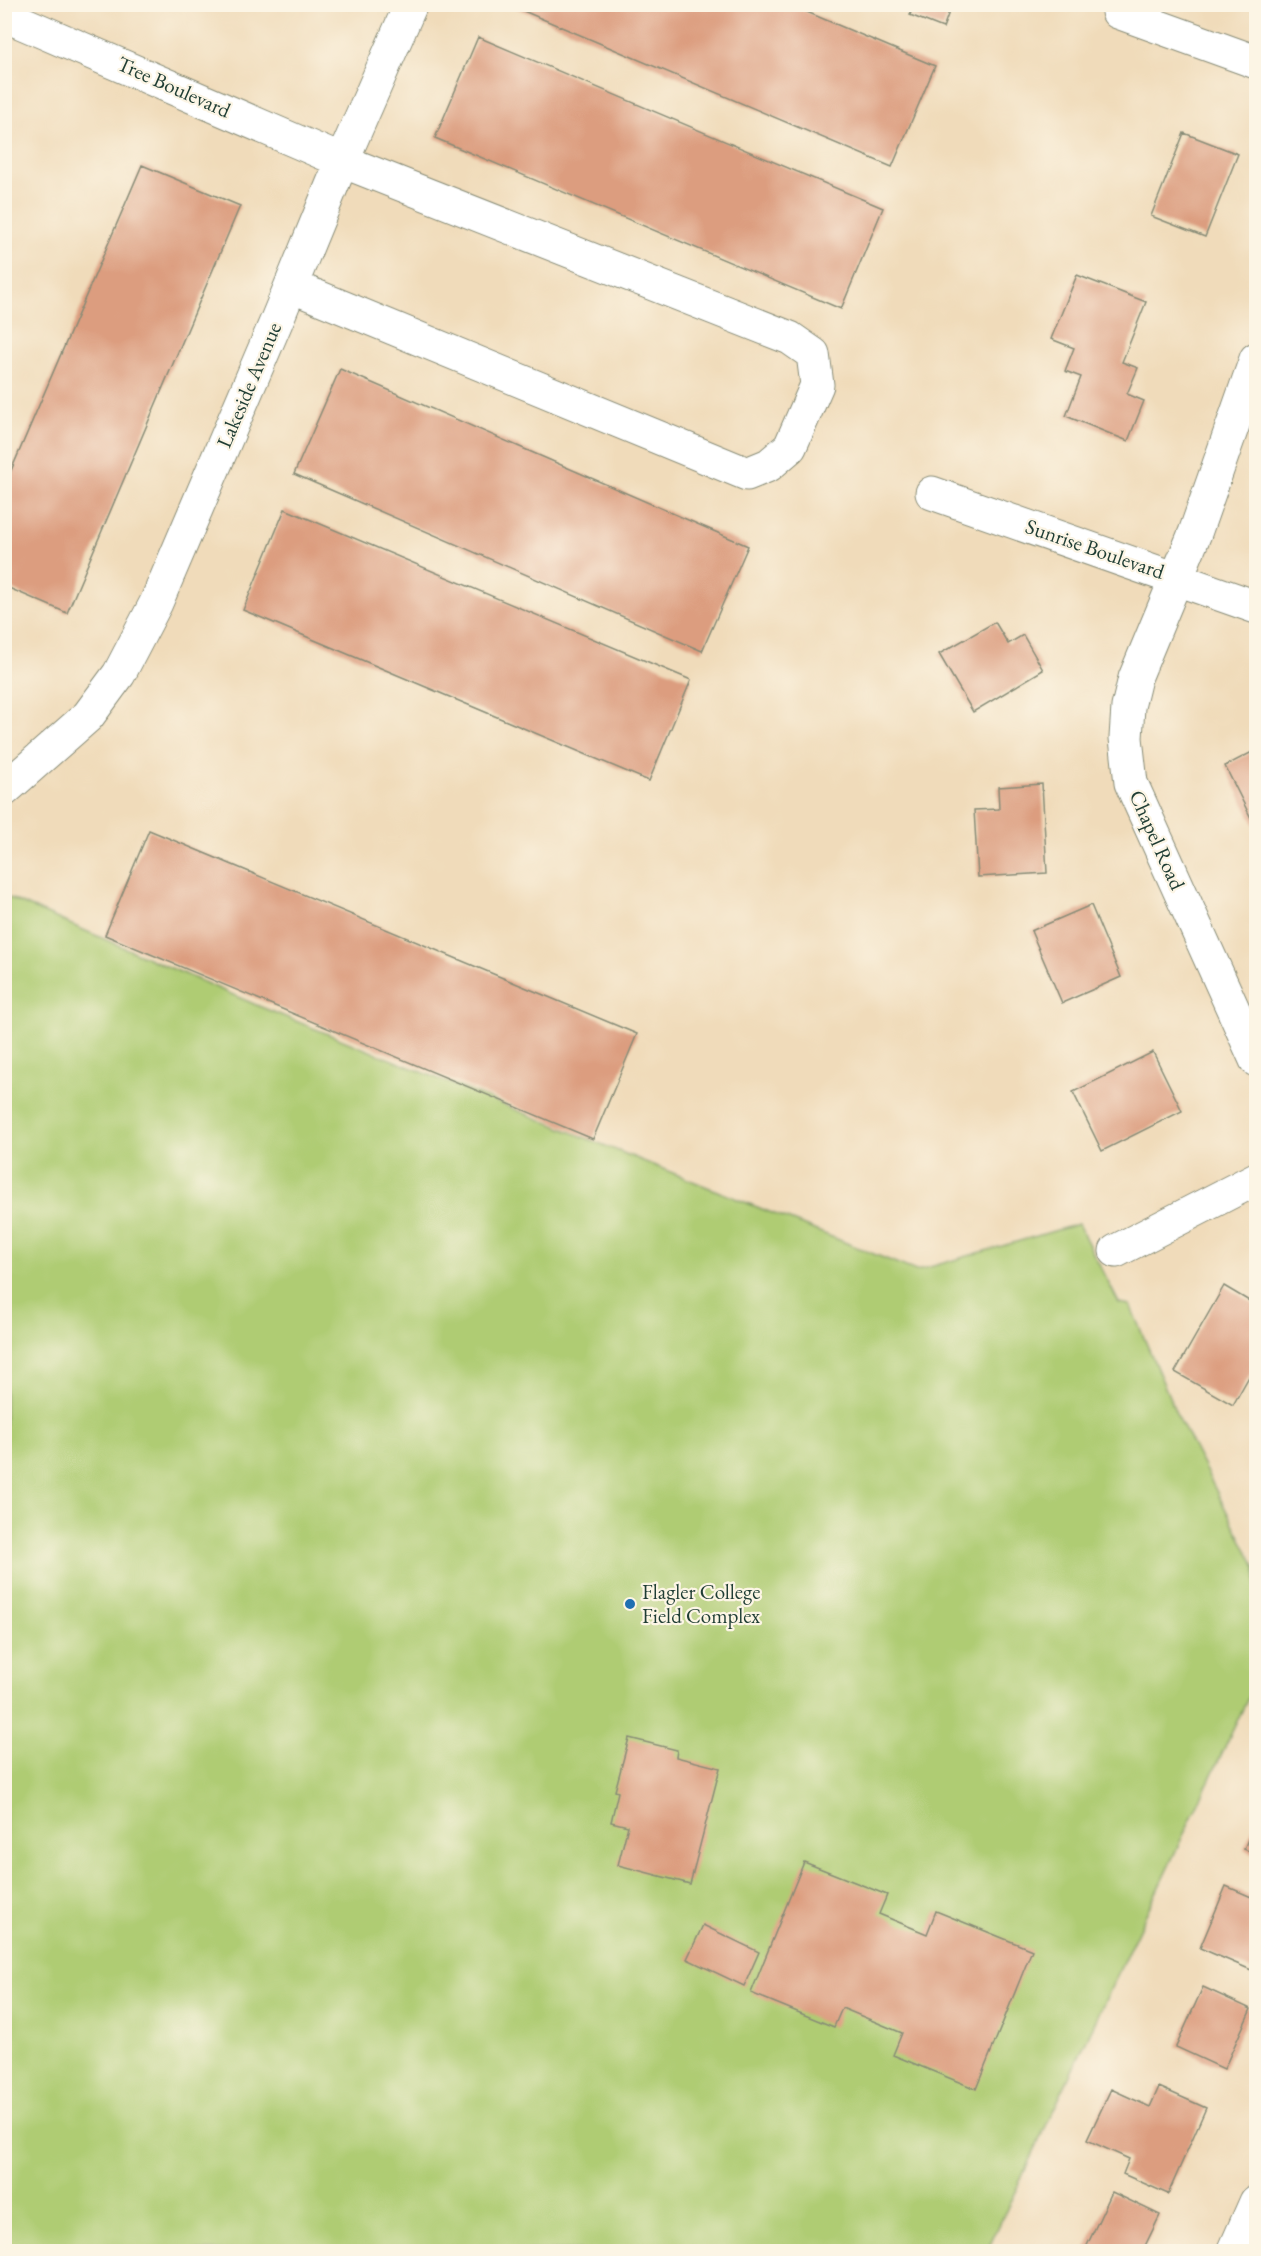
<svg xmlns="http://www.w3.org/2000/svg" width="1261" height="2256" viewBox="0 0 1261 2256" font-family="'EB Garamond',serif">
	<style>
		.green { fill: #afcc73; stroke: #678454; stroke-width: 1.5 }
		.building { fill: #dc9d7f }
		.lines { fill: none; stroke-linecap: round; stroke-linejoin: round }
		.minor-casing { stroke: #888c77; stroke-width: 35 }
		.minor { stroke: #fff; stroke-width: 33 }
		.poi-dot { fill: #1f6fb2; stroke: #fcf5e5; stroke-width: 2 }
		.labels { text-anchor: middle; stroke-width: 4.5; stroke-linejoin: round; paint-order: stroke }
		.street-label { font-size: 21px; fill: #1f3d34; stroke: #fcf5e5 }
		.poi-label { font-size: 21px; fill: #1f3d34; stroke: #fcf5e5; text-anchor: start }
	</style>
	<rect width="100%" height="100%" fill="#fcf5e5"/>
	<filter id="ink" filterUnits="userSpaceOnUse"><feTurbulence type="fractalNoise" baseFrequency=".0167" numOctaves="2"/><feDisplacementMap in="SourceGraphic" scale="12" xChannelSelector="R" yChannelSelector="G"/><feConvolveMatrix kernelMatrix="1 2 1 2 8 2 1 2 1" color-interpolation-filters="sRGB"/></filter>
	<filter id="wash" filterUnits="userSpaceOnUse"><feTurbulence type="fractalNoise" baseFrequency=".008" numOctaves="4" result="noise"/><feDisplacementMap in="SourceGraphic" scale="24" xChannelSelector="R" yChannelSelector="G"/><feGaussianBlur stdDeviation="1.35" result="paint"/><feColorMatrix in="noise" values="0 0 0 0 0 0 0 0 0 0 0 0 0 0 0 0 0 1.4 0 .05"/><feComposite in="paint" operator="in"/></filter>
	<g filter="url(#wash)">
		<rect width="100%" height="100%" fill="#f0dbba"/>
		<path class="green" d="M5,896L261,1007L916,1271L1078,1224L1119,1303L1130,1305L1176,1413L1256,1568V1681L987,2251H5Z"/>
		<g id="blocks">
			<path class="building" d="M507,4H788L935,66L892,167Z
				M914,4H952L943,28L910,15Z
				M478,37L883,208L841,309L435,138Z
				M1184,133L1238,154L1205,237L1151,216Z
				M142,165L240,206L67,613L4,586V487Z
				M1077,275L1146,302L1122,362L1138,368L1127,394L1144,401L1128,441L1066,416L1081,377L1065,371L1074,348L1051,339Z
				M340,369L748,546L702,651L294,474Z
				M285,509L691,680L649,781L243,610Z
				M995,622L1008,644L1023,635L1043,670L973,712L939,654Z
				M1256,750V828L1225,766Z
				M1042,784L1047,873L978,877L974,810L999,809L998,787Z
				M149,830L637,1034L593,1139L105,935Z
				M1091,905L1121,977L1062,1003L1031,931Z
				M1153,1052L1182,1111L1102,1151L1073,1092Z
				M1224,1286L1256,1305V1364L1233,1405L1175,1372Z
				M629,1738L677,1750L676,1757L720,1768L690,1884L618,1865L628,1826L611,1822L618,1792L615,1791Z
				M1256,1820V1854L1244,1849Z
				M804,1862L887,1895L879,1914L927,1934L936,1911L1032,1950L976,2089L893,2055L902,2033L842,2008L834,2027L751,1993Z
				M1226,1886L1256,1899V1972L1200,1948Z
				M703,1925L759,1952L744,1986L687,1959Z
				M1203,1987L1251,2009L1224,2069L1176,2047Z
				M1159,2087L1206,2108L1168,2194L1123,2174L1129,2159L1087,2140L1111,2089L1150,2107Z
				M1112,2192L1160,2215L1142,2252H1084Z"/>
		</g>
	</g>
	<g filter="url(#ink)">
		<use href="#blocks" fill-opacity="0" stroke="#888c77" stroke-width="1.5"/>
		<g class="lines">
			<g class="minor-casing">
				<path id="minor" d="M1118,12L1256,62
					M4,15L342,161L790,338L813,354L817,385L790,447L769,465L747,474L291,286
					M1256,359L1195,533L1135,678L1128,707L1126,738L1131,783L1256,1060
					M932,493L1256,607
					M4,790L88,716L119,674L156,603L276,322L342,161L411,4
					M1116,1251L1256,1179
					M1234,2252L1256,2202"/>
			</g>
			<use href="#minor" class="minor"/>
		</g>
	</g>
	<circle class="poi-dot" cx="630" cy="1604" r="6"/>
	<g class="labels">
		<g class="street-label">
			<text transform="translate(174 87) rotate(24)" y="7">Tree Boulevard</text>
			<text transform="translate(249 385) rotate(-67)" y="7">Lakeside Avenue</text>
			<text transform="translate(1095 549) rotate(19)" y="7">Sunrise Boulevard</text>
			<text transform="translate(1157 840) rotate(66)" y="7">Chapel Road</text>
		</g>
		<g class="poi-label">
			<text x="642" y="1599">Flagler College<tspan x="642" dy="24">Field Complex</tspan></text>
		</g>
	</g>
	<rect width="1261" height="2256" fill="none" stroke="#fcf5e5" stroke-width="24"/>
</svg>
